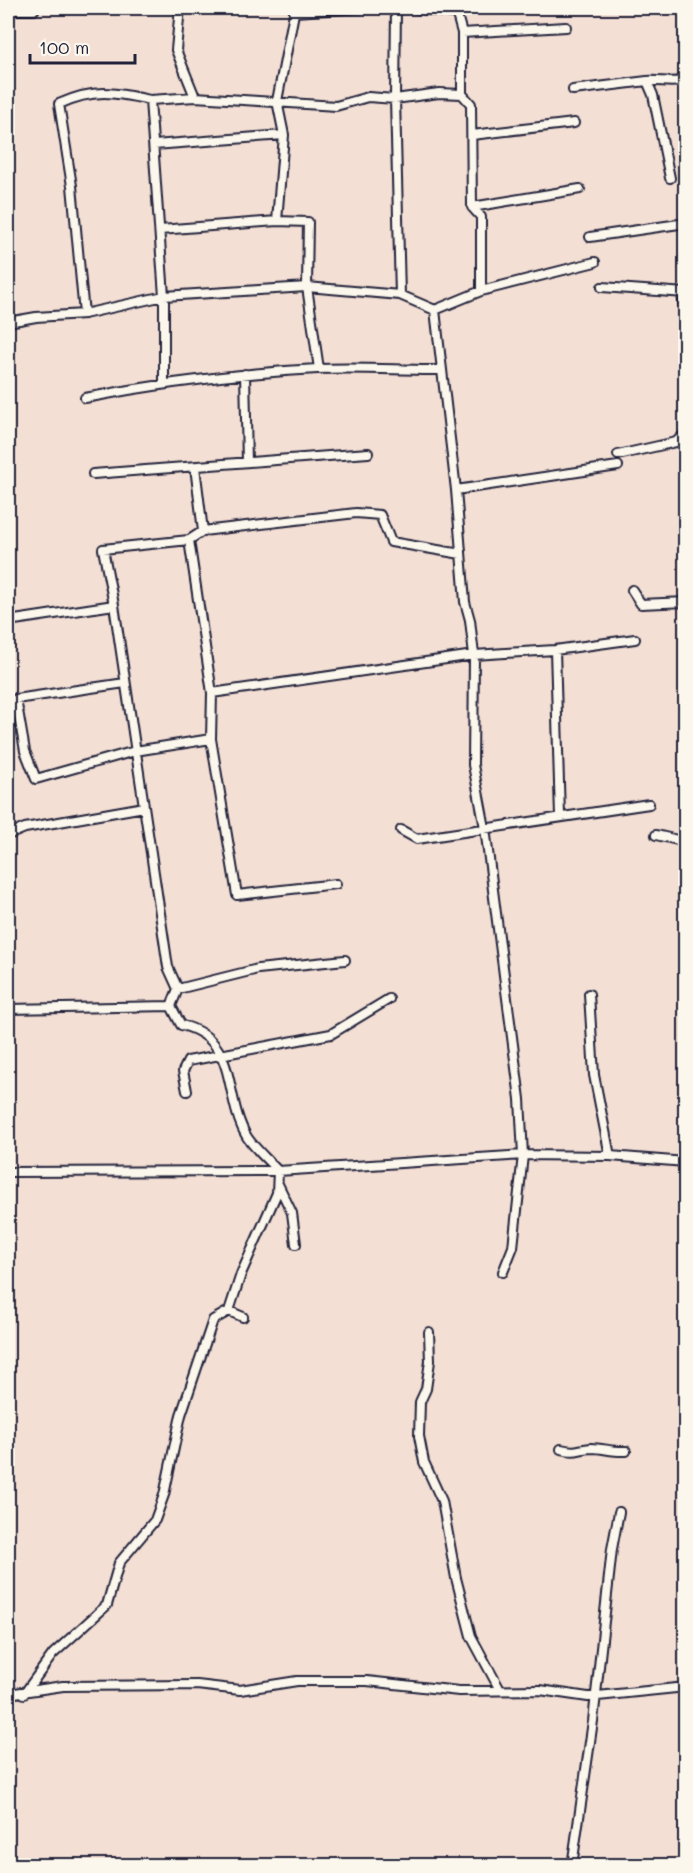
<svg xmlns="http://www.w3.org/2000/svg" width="693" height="1873" viewBox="0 0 693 1873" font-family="Mali,sans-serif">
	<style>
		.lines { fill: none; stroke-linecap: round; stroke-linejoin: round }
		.minor-casing { stroke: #22223b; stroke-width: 12 }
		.minor { stroke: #fbf7ec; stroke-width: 8 }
	</style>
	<rect width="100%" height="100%" fill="#f3dfd4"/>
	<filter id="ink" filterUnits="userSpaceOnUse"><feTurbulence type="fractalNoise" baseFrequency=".0167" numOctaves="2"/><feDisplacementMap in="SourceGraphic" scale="12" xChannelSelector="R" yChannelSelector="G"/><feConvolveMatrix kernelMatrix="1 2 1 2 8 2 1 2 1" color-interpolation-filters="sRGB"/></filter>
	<g filter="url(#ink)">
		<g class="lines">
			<g class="minor-casing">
				<path id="minor" d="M180,8L176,50L195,97L336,106L368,97L395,99L439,93L462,94
					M396,8L395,99L400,295
					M413,8L455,13
					M455,8L462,33V94L471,104L472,207L481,217V291
					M8,10H34L35,8
					M294,12L362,8
					M462,33L566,27
					M647,81C660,80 674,84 686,80
					M573,90L647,81L653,95L670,178
					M472,135L574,123
					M154,145L284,135
					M472,207L580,189
					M277,221L284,135L277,101L295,8
					M160,230L277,221L308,222L307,287L319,369
					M590,237L686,223
					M602,287L686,293
					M682,293L686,323
					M435,310L456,490L465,602L470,620L474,655L473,765L485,828L520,1099L523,1155L513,1247L503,1272
					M84,314L72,186L59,104C94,88 114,92 150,100
					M8,322L36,317L84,314L164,296L307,287L400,295L435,310L481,291L595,262
					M245,374L247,462
					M164,382V296L150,100L195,97
					M85,398C162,383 239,373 317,369C358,367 400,370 441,370
					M618,455L676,442L686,433
					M195,467L203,531
					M93,474L368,453
					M456,490L618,466
					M189,540L212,693
					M632,590L641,604L686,602
					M8,621L114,605
					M555,650L560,816
					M125,683L16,699L25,751L36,779L135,751L211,739L212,693L474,655L555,650L635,639
					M211,739L237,895L336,884
					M401,830L417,839L649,804
					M8,835L25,828L144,807
					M656,835L686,842
					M178,989L258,969L345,960
					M589,994L594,1075L610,1156
					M8,1009L171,1006
					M187,1091L183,1071L188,1061L331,1034L389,999
					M8,1172L278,1171L523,1155L610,1156L686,1162
					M278,1184L292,1213L296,1244
					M229,1311L241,1274L277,1193L278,1171C268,1160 255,1149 247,1137C222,1095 240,1039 181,1025L171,1006L178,989L168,967L114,605L103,549L189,540L203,531L356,513L380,515L391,542L461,554
					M429,1332L430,1361L426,1389L420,1402L419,1436L424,1462L442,1501L456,1578L471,1636L499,1688
					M561,1449C578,1453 577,1449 591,1448C603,1448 613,1452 626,1451
					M8,1694L63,1686L197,1685L240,1690L297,1681H367L459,1691L540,1690L588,1697L686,1687
					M24,1694L53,1654L107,1605L119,1563L155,1520L164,1495L181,1415L213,1320L229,1311L243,1317
					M572,1866L593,1721L612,1549L619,1512"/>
			</g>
			<use href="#minor" class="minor"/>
		</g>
	</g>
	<rect width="693" height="1873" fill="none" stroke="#fbf7ec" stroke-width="30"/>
	<rect x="15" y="15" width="663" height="1843" fill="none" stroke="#22223b" stroke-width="2" filter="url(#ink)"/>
	<path d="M30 54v9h105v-9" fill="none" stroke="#22223b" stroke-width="3"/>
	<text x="39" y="54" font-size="18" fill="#22223b" stroke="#fbf7ec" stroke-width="4.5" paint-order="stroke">100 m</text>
</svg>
